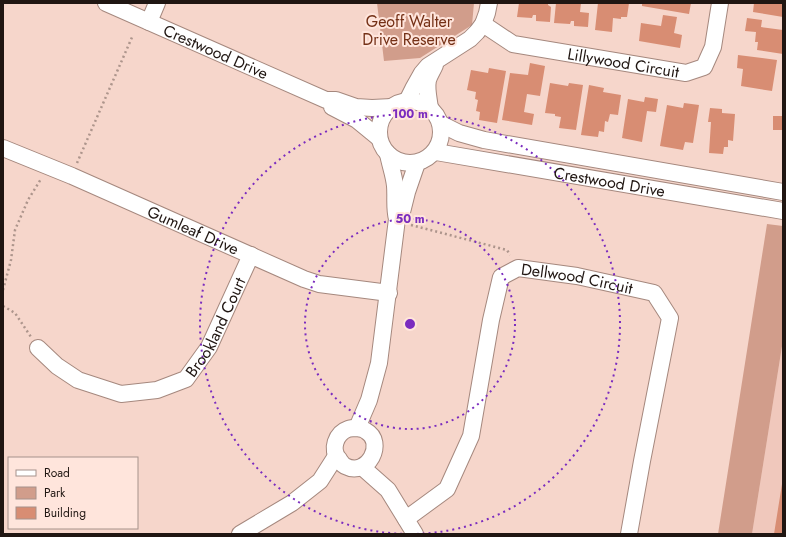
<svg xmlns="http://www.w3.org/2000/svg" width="786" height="537" viewBox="0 0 786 537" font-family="Jost,sans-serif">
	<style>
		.built { fill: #f0c8bc }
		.green { fill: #d19d8b }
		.building { fill: #d88d73 }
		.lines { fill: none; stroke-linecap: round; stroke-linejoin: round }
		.street-casing { stroke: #a5887e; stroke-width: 18 }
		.path { stroke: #ad958c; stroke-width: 2.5; stroke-dasharray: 2 3; stroke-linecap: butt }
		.street { stroke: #fff; stroke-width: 16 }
		.ring { fill: none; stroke: #7b2cbf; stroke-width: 2; stroke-dasharray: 2 4 }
		.labels { text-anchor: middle; stroke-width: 4; stroke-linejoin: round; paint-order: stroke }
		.park-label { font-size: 16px; fill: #743016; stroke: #ffe5dc }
		.street-label { font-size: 16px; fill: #201612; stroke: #ffe5dc }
		.centre { fill: #7b2cbf; stroke: #ffe5dc; stroke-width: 2 }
		.ring-label { font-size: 12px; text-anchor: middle; font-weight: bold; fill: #7b2cbf; stroke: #ffe5dc; stroke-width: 4; stroke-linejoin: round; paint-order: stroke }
	</style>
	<rect width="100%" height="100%" fill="#f6d6cb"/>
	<path class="built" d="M783,340V534H752Z"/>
	<path class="green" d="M377,3H474L472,25L420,58L384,61Z
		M767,224L783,226V340L752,534H718Z"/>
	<path class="building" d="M519,3H548V5L551,7L550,22L536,21V15H533L532,18L517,17Z
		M556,3H581L580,12L589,13L588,27L574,26V21H571L570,24L554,23Z
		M598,3H629L627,17H621V19L613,18L612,32L595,30Z
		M642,3H691L689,14L642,6Z
		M754,3H783V17L753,12Z
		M663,15L677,17L674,33L682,35L680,48L639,41L641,23L661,26Z
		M747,18L762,20L761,27L783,30V54L757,50L758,42H755L756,32L745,31Z
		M738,55L777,60L772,91L741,86L743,69L737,68Z
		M530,63L545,66L540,96L527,94L524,112L534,114L532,125L502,120L510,73L528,75Z
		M489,68L506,71L497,123L479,120L480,112L476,111L478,100L475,99L476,92L467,90L471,70L488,73Z
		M550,83L568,86L569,83L583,85L576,130L559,128L561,117L555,116V114L545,113Z
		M589,85L604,88L603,92L621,95L618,115L610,114L608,122L605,121L604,132L599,131L598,137L581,135Z
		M645,97L658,99L656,112L647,111L642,142L622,138L628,99L644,102Z
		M684,103L699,105L693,143L685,142L683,150L660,146L667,105L683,108Z
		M710,108L722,109V113L735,114L733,141L728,140V147H724L723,154L709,153L711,122H708Z
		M773,116H783V130H773Z
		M782,484L783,485V534H774Z"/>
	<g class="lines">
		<g class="street-casing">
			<g id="street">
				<path id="s1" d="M106,3L326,100H336L356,107L372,108L392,107"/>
				<path d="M149,22L157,3"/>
				<path id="s2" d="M483,24L513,44L686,73L704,67L713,47L720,3"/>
				<circle cx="410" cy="132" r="31"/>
				<path d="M407,101L413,89L422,73L428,66L470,39L477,32L483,24L487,13L489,3"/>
				<path d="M332,107L357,120L379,138"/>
				<path d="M430,109C429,99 426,89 428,80C430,74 433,70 435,65"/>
				<path d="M441,124L459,133L484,140L783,192"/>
				<path id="s3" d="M3,148L72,176L304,279L319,284L389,293"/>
				<path id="s4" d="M436,152L783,211"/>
				<path d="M399,216L402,212L407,192L417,163"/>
				<path id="s5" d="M38,348L57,366L78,380L121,394L157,390L186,379L209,347L251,255"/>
				<path d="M357,428L369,400L379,363L397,219C394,208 396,197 395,186C394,175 390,165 388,154"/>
				<path d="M357,428C360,429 364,429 366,431C386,442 368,478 345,466C343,465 340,461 339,459C330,450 336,433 348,429C351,428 354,428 357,428Z"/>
				<path d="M362,467L388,490L415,534"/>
				<path id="s6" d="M406,519L447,489L471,436L491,320L501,277L518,268L577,276L654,293L670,318L642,461L629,534"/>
				<path d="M240,534L292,503L320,481L336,456"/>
			</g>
		</g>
		<path class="path" d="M77,163L133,35
			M411,225L507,250L510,255
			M3,290L11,260L15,230L28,200L41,179
			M3,306L15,313L31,337"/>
		<use href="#street" class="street"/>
	</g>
	<g class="ring">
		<circle cx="410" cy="324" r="105"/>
		<path d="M408 534A210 210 0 1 1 412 534"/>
	</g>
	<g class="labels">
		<g class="park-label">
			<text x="409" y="27">Geoff Walter<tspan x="409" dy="18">Drive Reserve</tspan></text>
		</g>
		<g class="street-label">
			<text dy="6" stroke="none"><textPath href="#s1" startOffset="120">Crestwood Drive</textPath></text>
			<text dy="6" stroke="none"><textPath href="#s2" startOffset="148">Lillywood Circuit</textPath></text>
			<text dy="6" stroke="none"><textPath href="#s4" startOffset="176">Crestwood Drive</textPath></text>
			<text dy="6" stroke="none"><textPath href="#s3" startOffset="207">Gumleaf Drive</textPath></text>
			<text dy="6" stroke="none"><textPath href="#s6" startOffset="350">Dellwood Circuit</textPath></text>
			<text dy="6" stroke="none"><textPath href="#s5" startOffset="224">Brookland Court</textPath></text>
		</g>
	</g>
	<circle cx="410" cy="324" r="6" class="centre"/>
	<g class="ring-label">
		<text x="410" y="118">100 m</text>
		<text x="410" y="223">50 m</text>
	</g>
	<rect width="786" height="537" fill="none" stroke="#201612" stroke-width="8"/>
	<rect x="8" y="457" width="130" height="72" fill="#ffe5dc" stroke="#a6928b"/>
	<rect x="16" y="470" width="20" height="6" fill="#ffffff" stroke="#a6928b"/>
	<text x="44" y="477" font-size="12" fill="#201612">Road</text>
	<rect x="16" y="487" width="20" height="12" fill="#d19d8b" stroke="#a6928b"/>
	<text x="44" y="497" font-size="12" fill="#201612">Park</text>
	<rect x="16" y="507" width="20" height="12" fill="#d88d73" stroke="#a6928b"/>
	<text x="44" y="517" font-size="12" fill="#201612">Building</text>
</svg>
